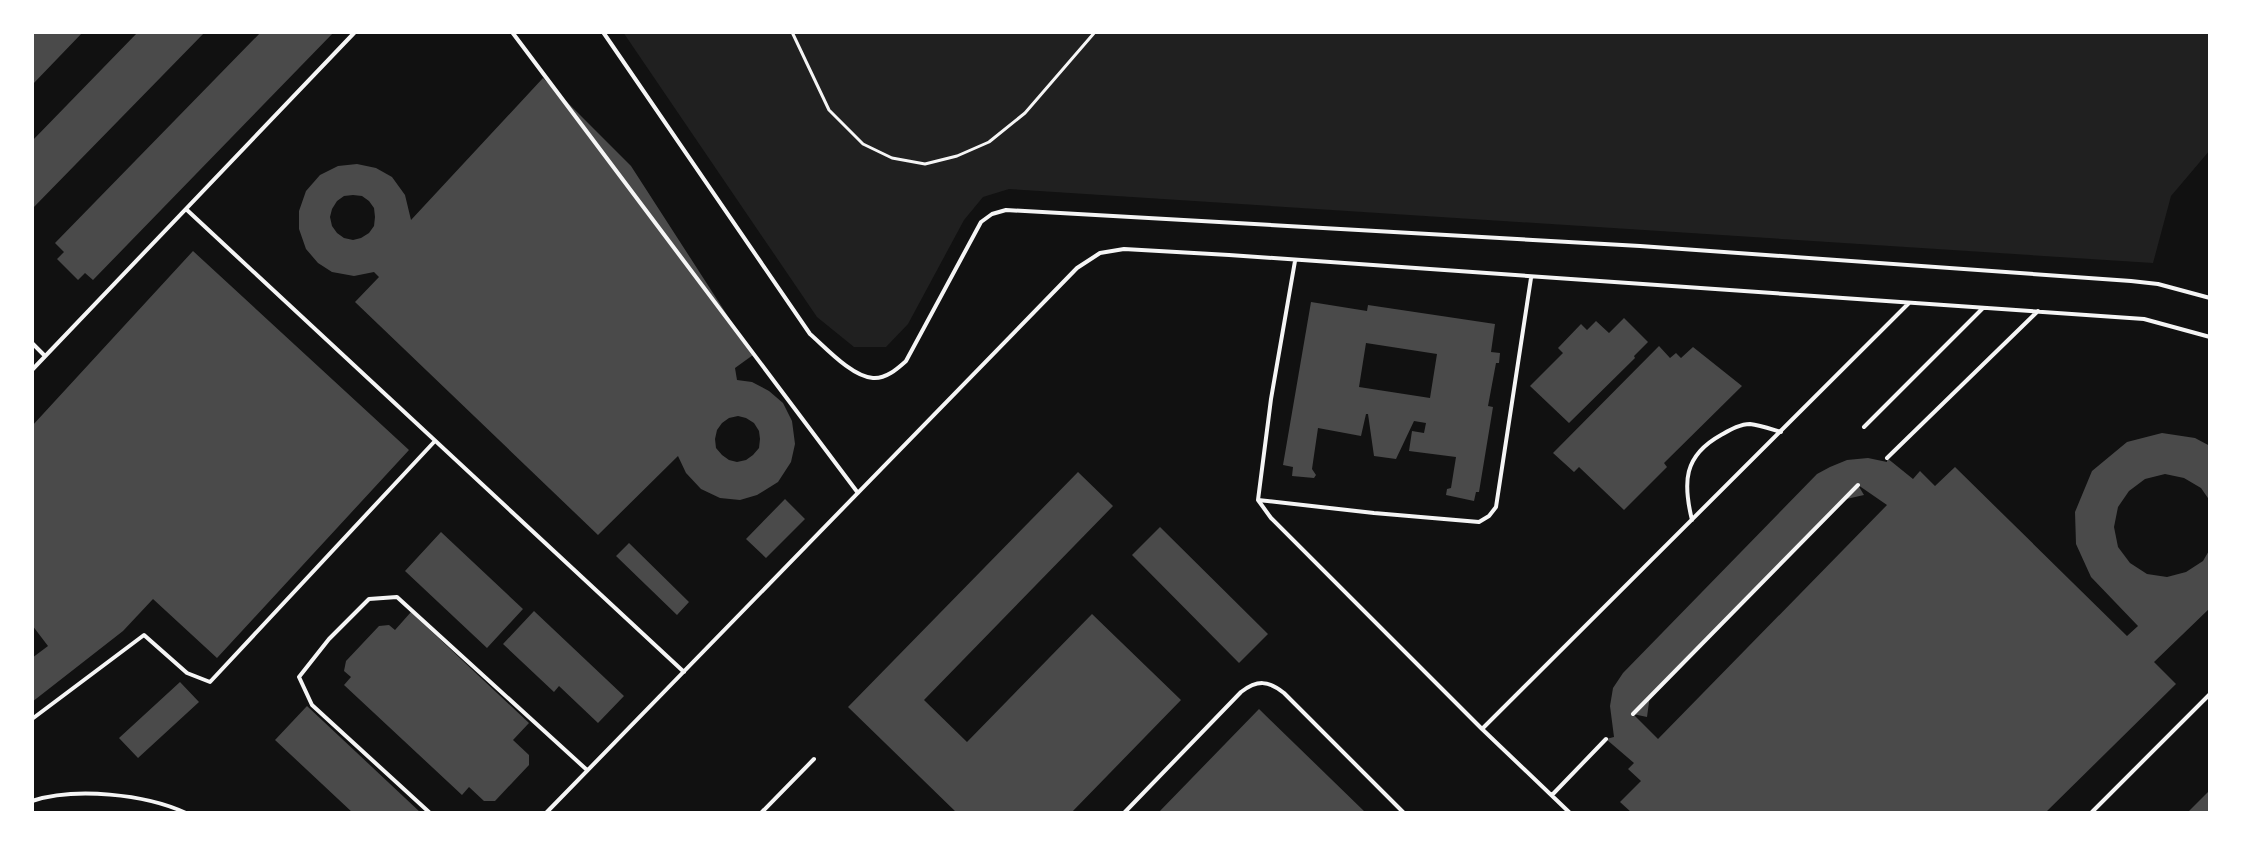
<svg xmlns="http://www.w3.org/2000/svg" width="2242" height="845" viewBox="0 0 2242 845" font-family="Cabin,sans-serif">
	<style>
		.green { fill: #202020 }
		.building { fill: #4a4a4a; fill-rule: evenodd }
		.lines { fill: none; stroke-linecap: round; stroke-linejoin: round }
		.path { stroke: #f5f5f5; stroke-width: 3 }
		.service { stroke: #f5f5f5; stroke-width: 4 }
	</style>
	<rect width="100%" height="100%" fill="#111"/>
	<path class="green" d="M623,32H2210V150L2171,196L2153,263L1009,189L983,197L964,220L908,324L886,347H854L817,317Z"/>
	<path class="building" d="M32,32H83L32,85Z
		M138,32H205L32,209V141Z
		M261,32H334L93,280L85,273L78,280L57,259L64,252L55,243Z
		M543,78L631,166L753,355L735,368L737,380L752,382L769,391L783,403L792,421L795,444L791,462L778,482L757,495L740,500L720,498L701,489L686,473L678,456L598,535L355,302L379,277L374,272L354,276L332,272L318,263L306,249L299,229V211L306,191L320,175L338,166L357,164L376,168L392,177L405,195L411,220ZM353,195L362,196L369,201L374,208L375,217L374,226L369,233L361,238L353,240L344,238L337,233L332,226L330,217L332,209L337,201L344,196ZM738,416L746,418L754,423L759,431L760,439L759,448L753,455L746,460L737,462L729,460L722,455L716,448L715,439L717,430L722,423L729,418Z
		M193,251L409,450L217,658L153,599L123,631L32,702V658L48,646L32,625V426Z
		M1311,302L1367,311L1368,305L1495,324L1491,352L1500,353L1499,363H1496L1488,406L1493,407L1479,492H1476L1474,501L1446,495L1447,489L1451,488L1456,457L1409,451L1412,431L1424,433L1426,423L1414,421L1396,459L1374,456L1368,414H1366L1361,436L1318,428L1312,469L1316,475L1314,478L1292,476L1293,467L1283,465ZM1366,343L1437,354L1430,398L1359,387Z
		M1624,318L1648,342L1634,356L1635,358L1569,423L1530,386L1563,353L1558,348L1581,324L1587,330L1596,321L1609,333Z
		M1659,346L1670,358L1676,353L1681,358L1693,347L1742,386L1664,463L1667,467L1624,510L1579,467L1574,472L1553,453Z
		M2162,433L2195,438L2210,446V501L2201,488L2184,478L2165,474L2145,479L2129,491L2118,507L2114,527L2118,547L2130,563L2147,574L2167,577L2186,572L2203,561L2210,549V608L2154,662L2176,684L2045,813H1632L1620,802L1641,781L1628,769L1634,763L1606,739L1614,737L1610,706L1613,688L1623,673L1817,474L1830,467L1847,460L1868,458L1887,462V458L1913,479L1920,471L1935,486L1955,467L2127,636L2138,626L2091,577L2076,544L2075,512L2092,471L2127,442ZM1858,485L1887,505L1658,739L1633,714L1647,717L1650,695L1842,500L1864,495Z
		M1078,472L1113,506L924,700L967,742L1092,614L1181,700L1071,813H957L848,707Z
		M785,499L805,519L766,558L746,539Z
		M1160,527L1268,634L1239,663L1132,555Z
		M441,532L523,609L487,648L405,571Z
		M629,543L689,602L677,615L616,556Z
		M534,611L624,696L598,723L559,686L554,692L503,644Z
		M411,612L529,723L513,740L529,755V765L495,801H484L469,787L462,795L344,685L351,677L344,671L346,661L379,626L389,625L395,630Z
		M180,682L199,702L138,758L119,738Z
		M307,706L421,813H353L275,740Z
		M1259,709L1366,813H1158Z
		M2210,790V813H2187Z"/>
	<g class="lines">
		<path class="path" d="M792,32L829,110L863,144L892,158L925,164L957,156L989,142L1025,113L1095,32"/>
		<path class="service" d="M512,32L858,493
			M603,32L810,334C825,347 852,377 873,378C886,379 897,369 906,361L981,222L992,214L1006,210L1640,246L2131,281L2158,284L2210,298
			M187,210L684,672
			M1295,261L1271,399L1258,500L1271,518L1482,729L1570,813
			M32,343L45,356
			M32,370L355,32
			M1864,427L1983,308
			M1887,458L2038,311
			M1258,500L1374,513L1479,522L1489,516L1496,507L1531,278
			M1692,520C1683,483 1683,456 1721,435C1730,430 1740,424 1750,424C1760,425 1771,429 1781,432
			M1633,714L1858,485
			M32,719L144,635L187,673L210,682L434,442
			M1483,728L1909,303
			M1552,795L1606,739
			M32,801C75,787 145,794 186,813
			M430,813L312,705L299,677L329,639L369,599L397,597L587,770
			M546,813L1077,268L1100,253L1124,249L1229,255L2144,319L2210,337
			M761,813L814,759
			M1124,813L1241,692C1257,680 1268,680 1284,693L1404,813
			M2091,813L2210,694"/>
	</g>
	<rect width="2242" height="845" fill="none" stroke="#ffffff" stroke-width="68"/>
</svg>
